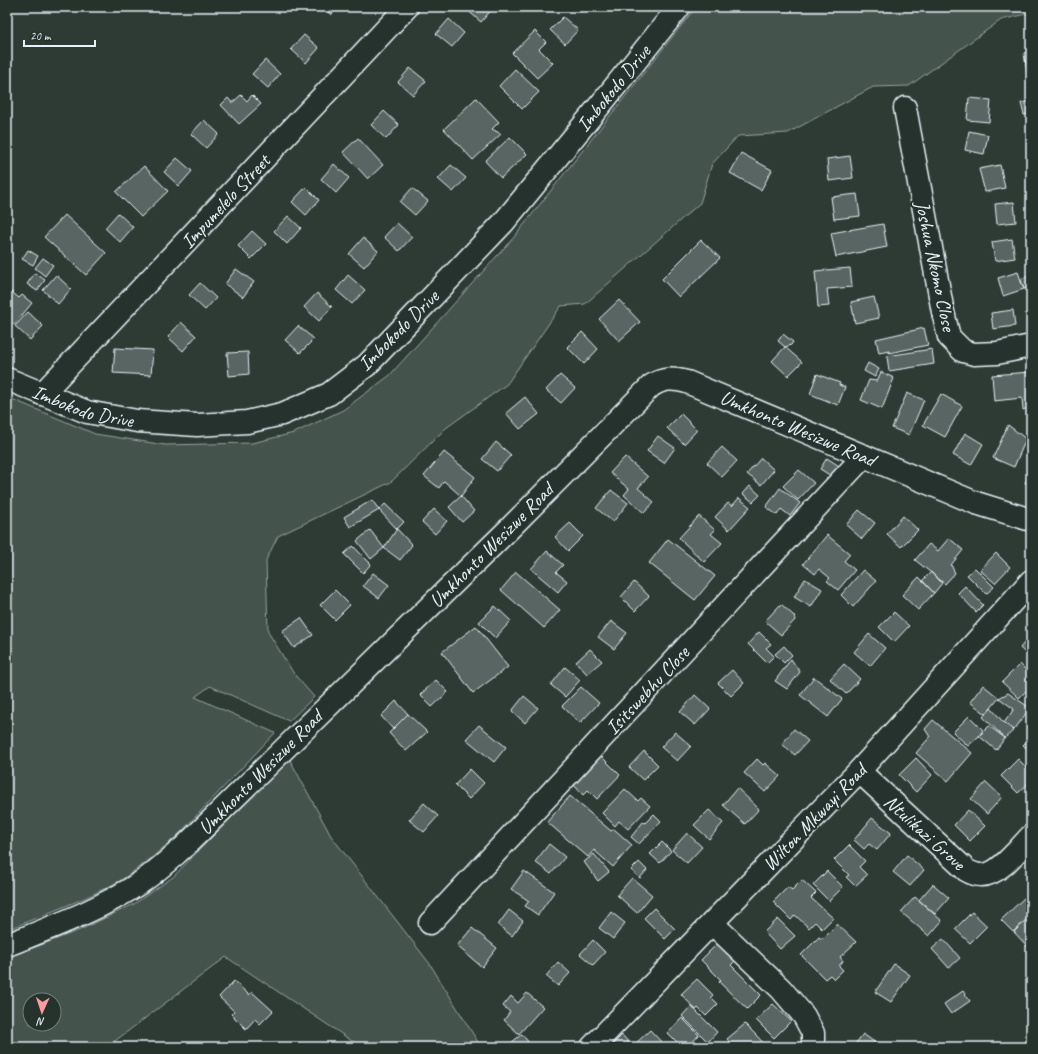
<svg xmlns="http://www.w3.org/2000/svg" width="1038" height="1054" viewBox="0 0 1038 1054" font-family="Caveat,sans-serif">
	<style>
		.green { fill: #45524e; stroke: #96a2a3; fill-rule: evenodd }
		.building { fill: #596563; stroke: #e8f1f8 }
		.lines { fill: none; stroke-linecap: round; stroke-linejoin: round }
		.minor-casing { stroke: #e8f1f8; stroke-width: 25 }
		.minor { stroke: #26332d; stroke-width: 22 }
		.labels { text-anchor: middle; stroke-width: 4; stroke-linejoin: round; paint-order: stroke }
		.street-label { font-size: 20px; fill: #e8f1f8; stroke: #26332d }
	</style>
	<rect width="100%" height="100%" fill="#2e3b35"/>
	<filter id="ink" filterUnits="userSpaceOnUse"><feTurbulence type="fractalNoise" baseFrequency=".025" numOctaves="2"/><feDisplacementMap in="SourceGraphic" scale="8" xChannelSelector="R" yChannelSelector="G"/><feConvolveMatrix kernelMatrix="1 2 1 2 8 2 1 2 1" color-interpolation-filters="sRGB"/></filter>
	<g filter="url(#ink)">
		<path class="green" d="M696,7H1031V13L1001,20L909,86L873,87L788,133L738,136L712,164L700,203L585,304L561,306L507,384L446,428L391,482L278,536L266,560L268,632L294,674L314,697L289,721L210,686L195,697L275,733L178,835L149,860L120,881L85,898L7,930V397L95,434L165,445L252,443L294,433L343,410L389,376L515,236Z
			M289,758L331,836L430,964L481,1047H361L226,957L107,1047H7V958L80,930L134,904L173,877ZM30,1000H54V1024H30Z"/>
		<path class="building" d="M323,7H339L331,15Z
			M467,7H493V8L481,22L465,8Z
			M563,17L578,30L565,44L550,30Z
			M449,19L464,33L452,47L436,34Z
			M535,31L546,42L539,49L553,63L537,78L512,53Z
			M304,35L319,48L306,63L291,49Z
			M1030,51L1031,72L1027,73L1024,53Z
			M265,60L280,74L268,88L252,74Z
			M410,68L426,81L413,95L398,82Z
			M515,69L539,92L522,109L499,86Z
			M241,95L247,101L252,95L261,104L239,124L221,105L228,98L232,103Z
			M476,98L499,122L492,129L501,134L473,160L444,129Z
			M969,98L991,100L989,122L967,120Z
			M1031,101V113L1024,115L1021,103Z
			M384,111L399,125L386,139L371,125Z
			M204,120L219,134L206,148L191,134Z
			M969,131L988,135L984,154L965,150Z
			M510,137L527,154L501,178L485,161Z
			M358,138L383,165L368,179L343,152Z
			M741,153L772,170L761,190L730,173Z
			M850,156L853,178L829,181L827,159Z
			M177,158L192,171L179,186L164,172Z
			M334,164L349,178L336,193L321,179Z
			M451,165L466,178L453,192L438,179Z
			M1000,165L1005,188L985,192L979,169Z
			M144,166L168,191L141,217L116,192Z
			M306,187L319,200L306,215L292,202Z
			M412,188L428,201L415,215L400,202Z
			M857,194L860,216L834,219L831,197Z
			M1014,202L1016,222L997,224L995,204Z
			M118,213L133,227L120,242L105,228Z
			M65,215L106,253L86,275L44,237Z
			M288,216L301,228L287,244L274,231Z
			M397,223L412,237L399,251L384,237Z
			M883,224L887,247L836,257L831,233Z
			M252,231L266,244L251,259L238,246Z
			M363,238L378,251L364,267L349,254Z
			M1012,239L1015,258L995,261L992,242Z
			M701,240L720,258L679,297L662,279Z
			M28,250L38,256L33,265L22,259Z
			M43,258L53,265L45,276L35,268Z
			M850,268L852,287L827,289L829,306L818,307L815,271Z
			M236,269L254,282L243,297L225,284Z
			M1018,272L1024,289L1003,296L998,278Z
			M35,273L45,280L37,291L27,284Z
			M56,275L71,289L58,304L43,290Z
			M348,275L365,290L352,304L336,290Z
			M1031,275V286L1024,289L1020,279Z
			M200,283L216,298L205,310L189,295Z
			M9,290L19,298L22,295L32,303L14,325L7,319V293Z
			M317,293L332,307L319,321L304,307Z
			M874,297L879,318L855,323L851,302Z
			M619,300L640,322L619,341L599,319Z
			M1013,310L1015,326L993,329L991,313Z
			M28,312L43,326L30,340L15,326Z
			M181,322L196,336L183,351L168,337Z
			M298,326L314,339L300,353L285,340Z
			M924,328L928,345L889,353V351L879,353L876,339Z
			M582,332L598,349L584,364L567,347Z
			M783,334L793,342L791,345L785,347L778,341Z
			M785,347L802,362L788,376L772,361Z
			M115,348L153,350L151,375L113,373Z
			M932,349L934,364L889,371L887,356Z
			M248,352L249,374L229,376L227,353Z
			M868,363L879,369L875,377L864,371Z
			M881,372L894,378L882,409L861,400L869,380L877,381Z
			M1030,372L1031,407L1023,410L1022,398L994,401L992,375Z
			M817,374L840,383L839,385L845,387L838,405L810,394Z
			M560,375L575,388L561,403L546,390Z
			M907,393L924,400L909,435L892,428Z
			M941,394L962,406L945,437L923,425Z
			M525,397L539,414L520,429L506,413Z
			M681,414L697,430L684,444L667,428Z
			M1008,425L1026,439L1014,467L993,458Z
			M965,433L983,444L971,465L953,455Z
			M658,436L675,448L664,463L647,451Z
			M496,442L511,455L497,471L482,459Z
			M722,447L737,461L722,477L707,463Z
			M444,452L475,477L461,496L444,481L439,488L424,476Z
			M625,457L648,477L638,488L654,502L644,513L624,495L629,489L610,473Z
			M761,458L774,470L761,485L747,474Z
			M827,458L839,466L833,477L820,469Z
			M799,470L814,483L798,500L783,486Z
			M1031,470V485L1025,483Z
			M750,486L760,495L753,502L743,494Z
			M780,488L800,503L790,516L781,509L777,515L766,507Z
			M611,490L628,503L613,522L596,508Z
			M461,496L474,511L462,522L449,507Z
			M739,498L750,507L729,530L715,517L728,503L732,506Z
			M372,500L379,510L350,527L344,517Z
			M385,504L404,522L397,529L379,510Z
			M434,509L447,521L435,534L422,522Z
			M859,510L875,523L862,539L846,525Z
			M699,516L715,530L711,534L722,543L704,562L679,538Z
			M903,516L918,530L901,547L887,534Z
			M570,523L583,536L568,551L555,537Z
			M397,529L412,545L400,560L384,548Z
			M370,530L384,548L371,559L357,541Z
			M827,535L850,554L844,561L855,570L838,590L827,581L830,578L819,569L815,574L803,564Z
			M949,538L963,550L951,565L955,573L945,584L915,560L929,544L938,551Z
			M668,539L715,576L695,600L649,563Z
			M353,546L371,564L363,573L344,554Z
			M547,551L563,565L556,572L567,581L558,592L531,569Z
			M996,553L1010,567L995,583L980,570Z
			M975,568L994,587L986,594L967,575Z
			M863,570L876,581L853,607L841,595Z
			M516,572L560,610L544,628L501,590Z
			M931,572L942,583L934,593L922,581Z
			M373,573L389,585L379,598L363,586Z
			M919,577L934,593L918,610L902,595Z
			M805,579L822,589L811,607L794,597Z
			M634,582L649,596L635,611L621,597Z
			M965,586L983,605L976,612L958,593Z
			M335,590L350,605L335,620L320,605Z
			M781,604L794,616L795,620L781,635L765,621Z
			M495,606L511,621L495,638L479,622Z
			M894,612L909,626L894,642L879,627Z
			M301,618L313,635L294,648L282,631Z
			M611,621L627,633L614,649L598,637Z
			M476,626L508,667L473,693L442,652Z
			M759,632L771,644L766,648L774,656L767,663L748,644Z
			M869,634L885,648L870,666L854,652Z
			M1031,635V658L1020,648Z
			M784,646L792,655L784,663L775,654Z
			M590,649L602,661L587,674L576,662Z
			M791,659L800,672L787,689L775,681Z
			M844,664L860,679L846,694L830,679Z
			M1020,664L1031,675V686L1019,698L1002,682Z
			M565,667L580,680L565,697L551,685Z
			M732,670L744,683L731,696L718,683Z
			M814,677L842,699L828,717L800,695Z
			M436,680L448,692L432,707L420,695Z
			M983,685L999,698L986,714L970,702Z
			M581,687L599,703L580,723L562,706Z
			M1008,693L1030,708L1014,730L1004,723L1014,709L999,698Z
			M695,695L710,709L695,725L680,712Z
			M524,696L538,708L525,723L512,711Z
			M396,701L408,714L393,729L381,716Z
			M991,708L1004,723L1014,730L1005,738L983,717Z
			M408,714L427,732L406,751L389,733Z
			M969,716L983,730L979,736L968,746L953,732Z
			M933,720L972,753L948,781L916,753L930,737L925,729Z
			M479,725L506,747L494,762L466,739Z
			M989,726L1005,738L996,750L979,736Z
			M794,729L808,741L795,755L782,744Z
			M675,732L691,746L677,761L661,747Z
			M1031,737V753L1023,745Z
			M644,751L658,765L643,780L629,767Z
			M601,756L620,775L597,799L588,790L583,795L573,784Z
			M916,758L932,775L916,792L899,775Z
			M757,759L763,765L765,763L780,776L765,792L744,773Z
			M1018,759L1031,772V781L1018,793L1001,776Z
			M470,769L484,783L469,799L455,785Z
			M986,782L1002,797L987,814L971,799Z
			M737,788L759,809L745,824L723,805Z
			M625,789L638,801L641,798L650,806L628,829L619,821L615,826L602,813Z
			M570,796L611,831L614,829L632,845L613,867L594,850L588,857L547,822Z
			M424,803L438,816L424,832L409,820Z
			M709,810L723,823L709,839L694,825Z
			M968,810L985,826L970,841L954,825Z
			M654,814L661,821L639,844L631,837L643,822L645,823Z
			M872,818L891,833L877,850L869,844L864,849L854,840Z
			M687,833L702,847L687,863L672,850Z
			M662,842L671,851L660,863L650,854Z
			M549,844L565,857L551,874L535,862Z
			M849,845L865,861L859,867L867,875L855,886L846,877L849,875L834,860Z
			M594,854L609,872L598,881L584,862Z
			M907,855L924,870L910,886L893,872Z
			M639,862L647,870L640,878L631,870Z
			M524,871L554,892L538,915L525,906L529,901L511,889Z
			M827,871L843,887L829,901L813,885Z
			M632,878L652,895L637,913L617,895Z
			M802,880L816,893L811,898L833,918L822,929L815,922L809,928L795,915L791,920L773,902L788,887L792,890Z
			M933,884L949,898L935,914L919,900Z
			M915,897L942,921L929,936L901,912Z
			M1025,897L1031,904V915L1013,932L1001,920Z
			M654,908L675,929L665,939L644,918Z
			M509,910L523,921L512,936L498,925Z
			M611,912L625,923L613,939L599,928Z
			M972,912L987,926L970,943L955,929Z
			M1031,916V943L1027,946L1014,932Z
			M778,919L795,936L780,949L764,932Z
			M837,924L856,942L840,957L843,961L839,966L843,970L834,979L830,975L825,979L801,955L819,937L822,939Z
			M472,928L497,948L482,967L457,946Z
			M943,939L960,958L949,968L932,949Z
			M593,940L605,952L593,965L580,954Z
			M717,944L735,961L731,965L761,995L747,1009L719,982L721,980L701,960Z
			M558,962L570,973L558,986L546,976Z
			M894,964L910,975L891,1002L875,992Z
			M697,979L713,995L711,997L718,1004L706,1016L698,1008L696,1010L681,994Z
			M234,981L249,995L252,992L273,1011L260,1024L255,1019L246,1029L231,1014L234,1011L219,997Z
			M963,991L970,1001L951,1014L944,1004Z
			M527,993L543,1007L519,1034L504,1020L510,1012L503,1006L511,996L518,1003Z
			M773,1004L791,1021L774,1038L756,1020Z
			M691,1006L717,1032L708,1042L682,1016Z
			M682,1018L699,1035L688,1047H682L668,1033Z
			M745,1024L756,1035L767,1047H734L727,1039Z
			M650,1030L666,1047H632Z
			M522,1034L532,1047H515L511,1043Z
			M863,1034L880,1046L879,1047H853Z
			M622,1035L632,1046L631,1047H616L613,1044Z"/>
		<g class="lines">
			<g class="minor-casing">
				<g id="minor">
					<path d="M905,108L943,312L949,337L963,351L974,354L997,353L1031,346"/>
					<path id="s1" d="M7,379L87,412L137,421L197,425L247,422L282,414L329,394L367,365L503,223L601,104L679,7"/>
					<path d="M42,394L407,7"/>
					<path d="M859,771L966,870C971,873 975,875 981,875C999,876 1019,848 1031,836"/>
					<path d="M430,923L864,456"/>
					<path d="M712,923L781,989L804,1016L813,1033V1047"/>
					<path d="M7,945C52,927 99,910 140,883C156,872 170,859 185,846L508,530L651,386C663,378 673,378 687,382L976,503L1031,520"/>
					<path d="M592,1047L859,771L1031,581"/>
				</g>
			</g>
			<use href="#minor" class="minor"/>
		</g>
	</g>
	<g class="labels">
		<g class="street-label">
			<text transform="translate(613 88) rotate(-51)" y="7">Imbokodo Drive</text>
			<text transform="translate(225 201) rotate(-47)" y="7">Impumelelo Street</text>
			<text transform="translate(936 266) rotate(78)" y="7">Joshua Nkomo Close</text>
			<text transform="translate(398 330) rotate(-45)" y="7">Imbokodo Drive</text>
			<text dy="7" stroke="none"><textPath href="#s1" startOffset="81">Imbokodo Drive</textPath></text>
			<text transform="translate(798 428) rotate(23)" y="7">Umkhonto Wesizwe Road</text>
			<text transform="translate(491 545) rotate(-45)" y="7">Umkhonto Wesizwe Road</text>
			<text transform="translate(647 690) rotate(-47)" y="7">Isitswebhu Close</text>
			<text transform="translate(260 772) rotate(-45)" y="7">Umkhonto Wesizwe Road</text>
			<text transform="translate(814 817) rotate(-46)" y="7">Wilton Mkwayi Road</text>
			<text transform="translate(925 832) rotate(42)" y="7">Ntulikazi Grove</text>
		</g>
	</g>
	<rect width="1038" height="1054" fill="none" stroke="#26332d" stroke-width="24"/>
	<rect x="12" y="12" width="1014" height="1030" fill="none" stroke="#e8f1f8" stroke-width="1.5" filter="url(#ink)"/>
	<g transform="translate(42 1012) rotate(183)"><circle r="19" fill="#26332d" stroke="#747f7e"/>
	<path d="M0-3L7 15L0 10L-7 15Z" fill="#ff9aa2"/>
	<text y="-6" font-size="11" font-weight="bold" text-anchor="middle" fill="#e8f1f8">N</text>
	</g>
	<path d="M24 40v6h71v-6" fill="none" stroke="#e8f1f8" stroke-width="2"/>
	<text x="30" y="40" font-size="12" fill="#e8f1f8" stroke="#26332d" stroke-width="3" paint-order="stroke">20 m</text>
</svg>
